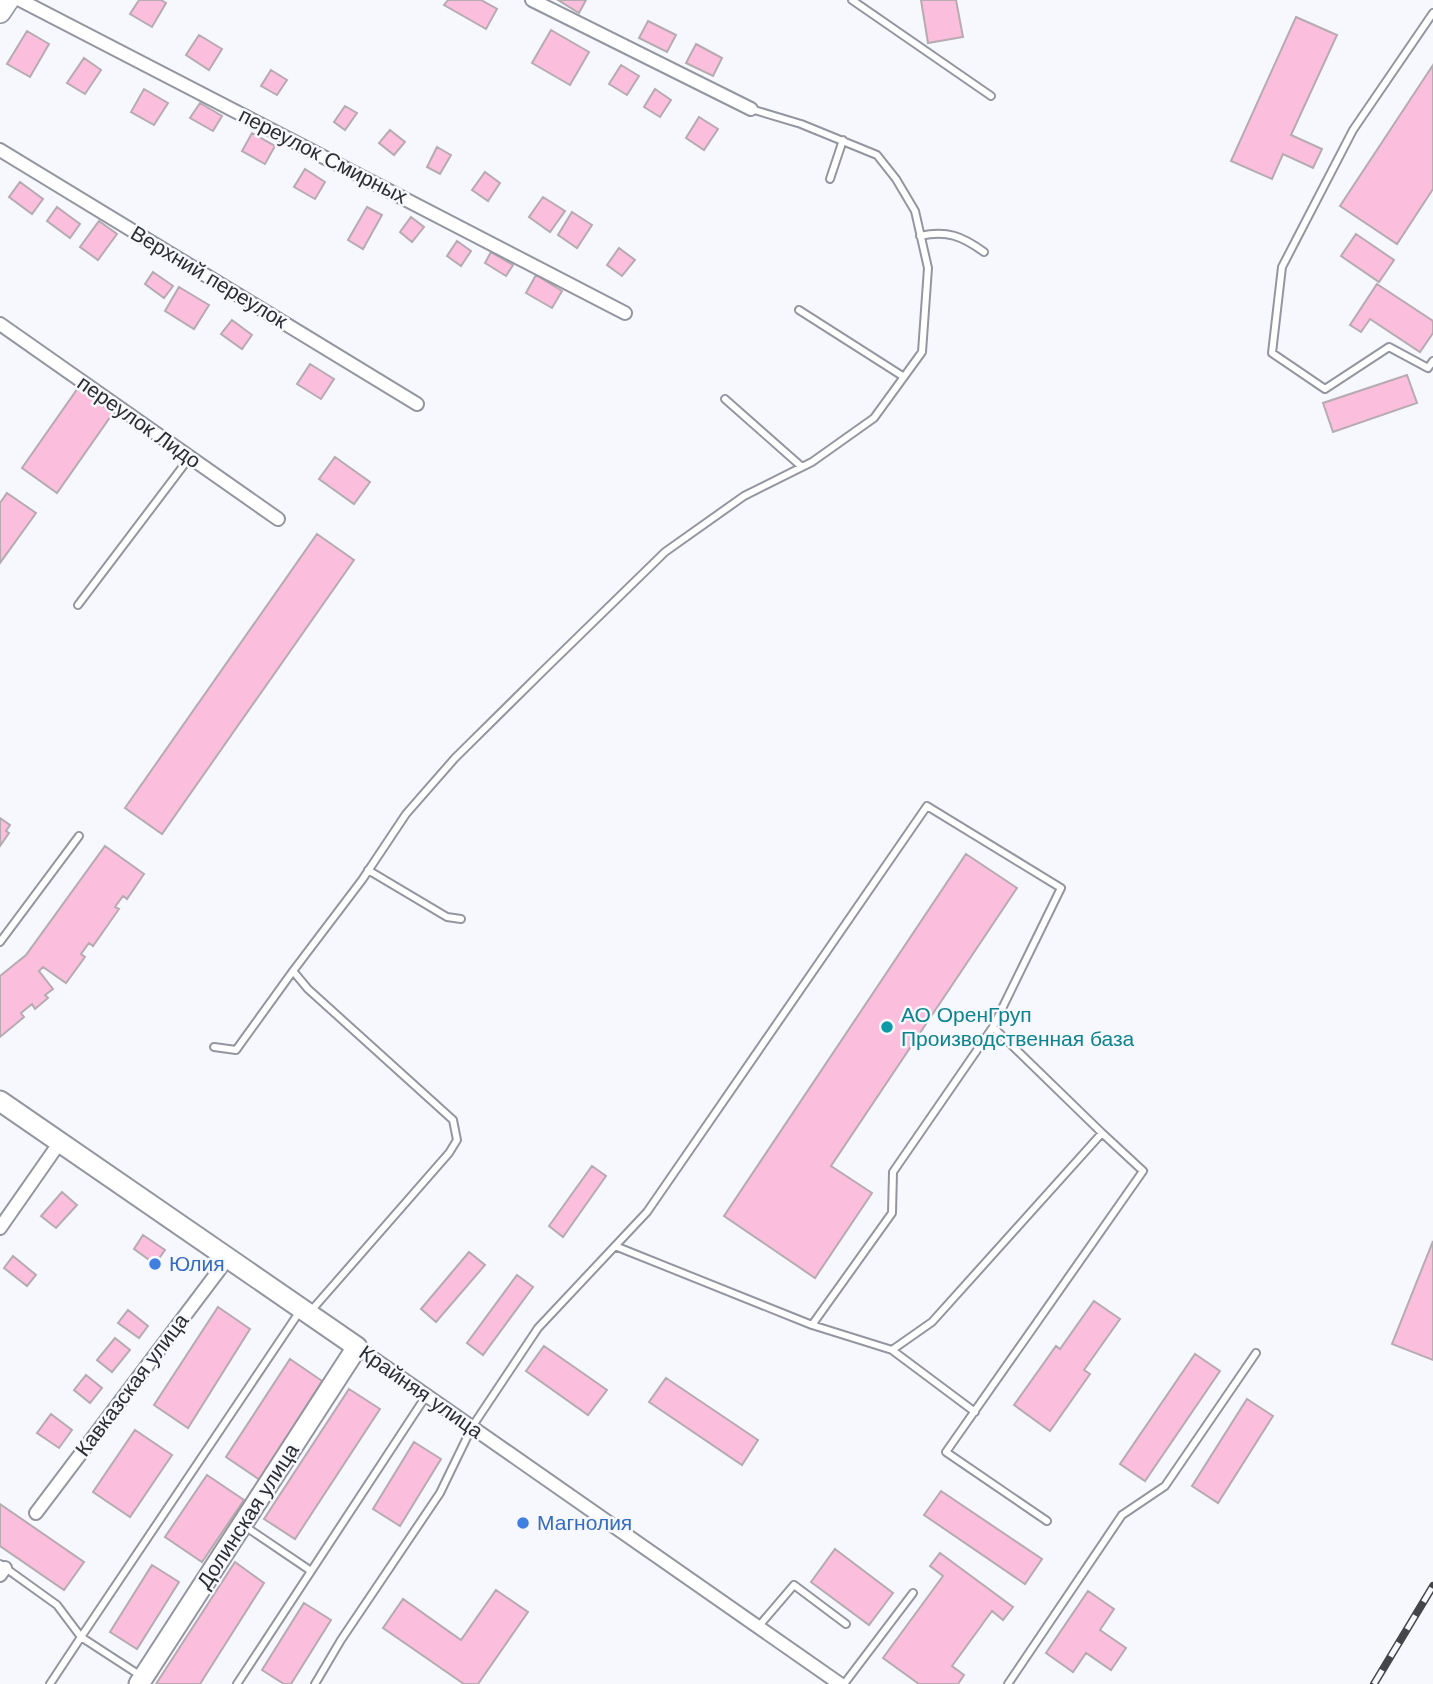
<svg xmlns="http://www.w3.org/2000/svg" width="1433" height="1684" viewBox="0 0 1433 1684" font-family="Arial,sans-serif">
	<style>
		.building { fill: #fcbedd; stroke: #b5abb0; stroke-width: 2 }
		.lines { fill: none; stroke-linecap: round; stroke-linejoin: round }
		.lane-casing { stroke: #93969f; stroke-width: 10 }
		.street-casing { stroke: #93969f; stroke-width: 16 }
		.secondary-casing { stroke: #93969f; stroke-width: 23 }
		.primary-casing { stroke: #93969f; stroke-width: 24 }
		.lane { stroke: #fff; stroke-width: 6 }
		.street { stroke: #fff; stroke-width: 12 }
		.secondary { stroke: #fff; stroke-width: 19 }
		.primary { stroke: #fff; stroke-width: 21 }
		.rail-casing { stroke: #45464a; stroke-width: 8 }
		.rail { stroke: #f6f8fe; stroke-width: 5; stroke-dasharray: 16; stroke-linecap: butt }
		.culture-dot { fill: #0f9aa8; stroke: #f6f8fe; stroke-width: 2.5 }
		.shop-dot { fill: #3f7fe0; stroke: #f6f8fe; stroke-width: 2.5 }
		.labels { text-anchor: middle; stroke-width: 5; stroke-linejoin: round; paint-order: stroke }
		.street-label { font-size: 21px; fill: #2c2d31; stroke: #f6f8fe }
		.culture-label { font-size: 21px; fill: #0d838f; stroke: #f6f8fe; text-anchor: start }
		.shop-label { font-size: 21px; fill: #366cbe; stroke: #f6f8fe; text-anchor: start }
	</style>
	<rect width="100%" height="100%" fill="#f6f8fe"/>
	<path class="building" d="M139,0H161L166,3L152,27L130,14Z
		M448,0H481L497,9L486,29L444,5Z
		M558,0H586L579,13Z
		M921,0H956L963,37L928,43Z
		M1296,17L1337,35L1291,135L1322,149L1313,168L1283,154L1272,179L1231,161Z
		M648,21L676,35L667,52L639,38Z
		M551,30L589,52L570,85L532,63Z
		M27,31L49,44L30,77L7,64Z
		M199,35L222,49L209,70L186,55Z
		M696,44L722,58L713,76L686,63Z
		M84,58L101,70L85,94L67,83Z
		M621,65L639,76L627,95L609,84Z
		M1433,65V189L1397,244L1340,206Z
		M271,70L287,80L277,95L261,86Z
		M144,89L168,103L154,125L131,112Z
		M655,89L671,100L660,117L644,107Z
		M200,103L222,116L213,131L190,118Z
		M345,106L357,113L345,130L334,122Z
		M699,117L718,129L704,150L686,138Z
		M390,130L405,142L394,155L379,143Z
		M252,133L275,146L265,164L242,151Z
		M437,147L451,155L440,174L427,167Z
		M305,169L325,182L315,199L294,187Z
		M485,172L500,183L488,201L472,190Z
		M20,182L43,199L32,214L9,197Z
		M543,197L565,211L550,232L529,217Z
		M57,207L80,224L70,238L47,221Z
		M367,207L382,215L363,249L348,240Z
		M572,212L592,225L577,248L558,235Z
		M411,217L424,227L412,242L400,232Z
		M99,221L117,234L98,260L80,247Z
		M1356,234L1394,260L1379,282L1341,256Z
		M457,241L471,251L461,266L447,256Z
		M619,248L635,260L622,276L607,265Z
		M491,252L513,265L506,276L485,263Z
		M153,272L173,286L164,298L145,284Z
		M536,275L562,291L552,308L526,293Z
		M1377,284L1433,321V333L1420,352L1370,319L1361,332L1350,325Z
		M179,287L209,305L194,329L165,311Z
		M232,320L252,335L242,349L221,334Z
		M310,364L334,379L321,399L297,384Z
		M1407,375L1417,403L1333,432L1323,403Z
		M78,388L113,413L57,493L22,468Z
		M335,457L370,482L354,504L319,479Z
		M7,493L36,513L0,563V503Z
		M317,534L354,560L162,834L125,808Z
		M0,818L10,825L6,831L9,833L0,846Z
		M105,846L144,874L127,899L123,896L115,907L119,909L93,946L89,943L81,954L85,957L66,983L43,967L39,971L53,989L45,995L48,998L35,1009L32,1004L21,1013L24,1017L0,1037V976L26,955Z
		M966,854L1017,888L831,1166L872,1193L815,1278L724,1216Z
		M592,1166L606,1176L563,1237L549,1226Z
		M62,1192L77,1205L56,1228L41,1216Z
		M143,1235L165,1250L155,1264L134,1249Z
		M1433,1241V1360L1392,1344Z
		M469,1252L485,1265L436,1322L421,1309Z
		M13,1256L36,1275L27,1286L4,1268Z
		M517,1275L533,1287L483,1355L467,1343Z
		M1094,1301L1120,1319L1084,1370L1090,1374L1050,1431L1014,1405L1056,1346L1060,1349Z
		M218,1307L250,1329L188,1428L154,1405Z
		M128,1310L148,1326L139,1338L118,1323Z
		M115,1338L130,1350L112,1372L97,1360Z
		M544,1346L607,1390L588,1415L526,1371Z
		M1195,1354L1220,1371L1145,1481L1120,1464Z
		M290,1359L322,1381L260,1480L226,1457Z
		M86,1375L102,1388L90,1403L74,1390Z
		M666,1378L758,1440L742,1465L649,1402Z
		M349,1389L380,1409L295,1539L264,1519Z
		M1247,1399L1273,1416L1218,1503L1192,1486Z
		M51,1414L72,1430L59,1448L37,1433Z
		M135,1430L172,1455L130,1517L93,1492Z
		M414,1442L441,1459L400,1526L373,1509Z
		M207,1475L244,1500L202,1562L165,1537Z
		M941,1491L1042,1559L1025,1584L924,1515Z
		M0,1504L84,1562L64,1590L0,1546Z
		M835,1549L893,1593L869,1625L811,1582Z
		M940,1553L1013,1607L1003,1620L992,1611L952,1666L964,1675L958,1684H919L883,1658L943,1576L930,1566Z
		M235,1562L264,1583L200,1684H156Z
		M152,1565L179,1582L137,1649L110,1632Z
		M496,1590L528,1612L478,1684H464L383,1628L403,1599L461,1640Z
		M1088,1591L1114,1609L1100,1630L1126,1648L1111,1670L1086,1653L1073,1672L1046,1653Z
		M304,1603L331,1620L291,1684H284L262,1670Z"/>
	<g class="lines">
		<g class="lane-casing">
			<path id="lane" d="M852,0L991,96
				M1433,13L1353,130L1282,267L1272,353L1325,389L1389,347L1428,368L1433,361
				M830,179L843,140
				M920,236C947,230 962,236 984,252
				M799,310L904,377
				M725,399L802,467
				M78,605L190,457
				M368,870L447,917L461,919
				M0,942L79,836
				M993,1027L1102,1133
				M214,1047L236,1050L293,971
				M615,1246L812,1325
				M310,1312L449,1153L457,1140L453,1120L308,989L293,971L362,880L406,814L455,758L544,670L665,552L744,496L812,462L874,418L922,352L928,268L915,211L896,179L877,155L801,124L751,109
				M892,1350L975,1412
				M243,1525L311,1571
				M0,1564L57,1605L81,1637L50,1684
				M758,1627L794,1585L846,1624
				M141,1676L81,1637L300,1311
				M237,1684L426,1396
				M315,1684L341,1640L440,1493L472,1427L538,1328L647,1212L927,806L1061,888L993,1027L893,1172L892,1213L812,1325L892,1350L932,1322L1102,1133L1143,1171L946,1452L1047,1521
				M844,1684L913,1593
				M1008,1684L1122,1515L1165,1486L1256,1353"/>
		</g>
		<g class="street-casing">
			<path id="street" d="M20,0L625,313
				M532,0L751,109
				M0,150L417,404
				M0,324L278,519
				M0,1228L60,1142
				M357,1347L840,1684
				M36,1513L229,1257
				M0,1575L5,1568"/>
		</g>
		<g class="secondary-casing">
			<path id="secondary" d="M0,1101L357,1347L139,1684"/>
		</g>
		<g class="primary-casing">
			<path id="primary" d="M0,12L8,0"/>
		</g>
		<use href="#lane" class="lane"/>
		<use href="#street" class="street"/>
		<use href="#secondary" class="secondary"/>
		<use href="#primary" class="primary"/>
		<g class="rail-casing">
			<path id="rail" d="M1374,1684L1433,1586"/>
		</g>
		<use href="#rail" class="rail"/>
	</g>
	<circle class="culture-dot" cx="887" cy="1027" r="7"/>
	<g class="shop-dot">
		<circle cx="155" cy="1264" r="7"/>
		<circle cx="523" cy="1523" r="7"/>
	</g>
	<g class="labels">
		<g class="street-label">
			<text transform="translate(323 156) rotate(27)" y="7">переулок Смирных</text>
			<text transform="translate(209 277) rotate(31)" y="7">Верхний переулок</text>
			<text transform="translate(139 422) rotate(35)" y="7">переулок Лидо</text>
			<text transform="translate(132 1385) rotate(-53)" y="7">Кавказская улица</text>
			<text transform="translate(421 1392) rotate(35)" y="7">Крайняя улица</text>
			<text transform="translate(248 1516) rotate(-57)" y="7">Долинская улица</text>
		</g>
		<g class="culture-label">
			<text x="901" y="1022">АО ОренГруп<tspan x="901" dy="24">Производственная база</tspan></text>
		</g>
		<g class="shop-label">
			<text x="169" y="1271">Юлия</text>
			<text x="537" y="1530">Магнолия</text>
		</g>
	</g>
</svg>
